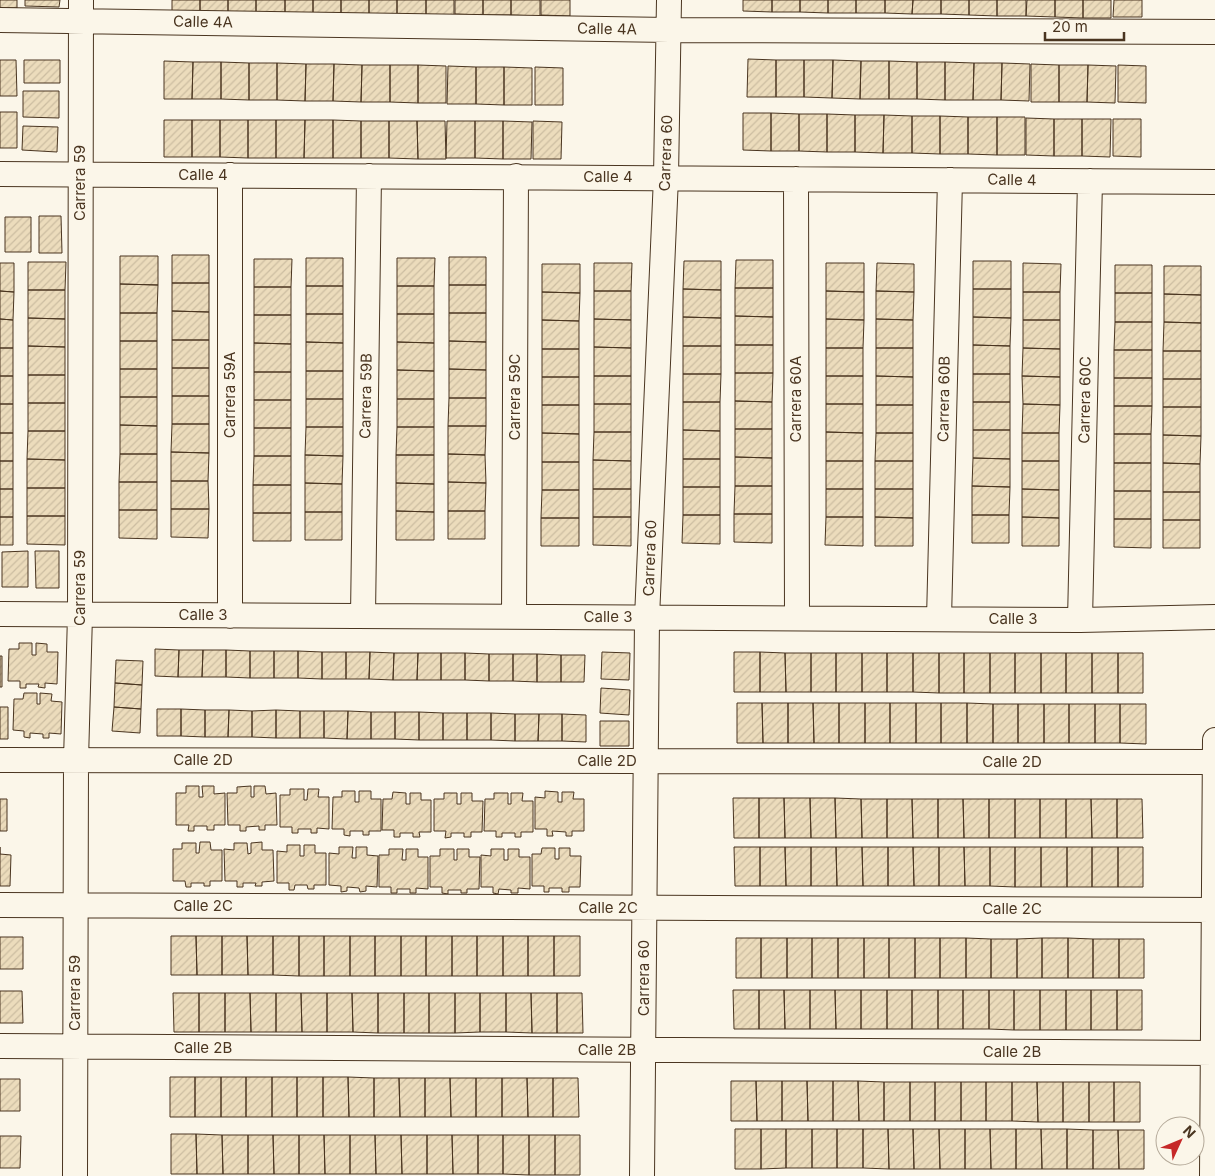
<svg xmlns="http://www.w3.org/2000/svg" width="1215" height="1176" viewBox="0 0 1215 1176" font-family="Inter,sans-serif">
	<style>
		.building { fill: url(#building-hatch); stroke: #4a3520 }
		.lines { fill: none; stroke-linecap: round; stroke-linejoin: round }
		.street-casing { stroke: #4a3520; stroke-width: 26 }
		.street { stroke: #fbf6e9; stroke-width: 24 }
		.labels { text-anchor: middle; stroke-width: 4; stroke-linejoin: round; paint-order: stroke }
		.street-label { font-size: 15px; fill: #4a3520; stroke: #fbf6e9 }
	</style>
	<defs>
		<pattern id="building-hatch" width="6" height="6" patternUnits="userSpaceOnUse" patternTransform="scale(1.25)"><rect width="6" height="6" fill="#ecdcbc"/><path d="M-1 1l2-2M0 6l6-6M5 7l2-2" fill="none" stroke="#ccbda1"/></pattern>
	</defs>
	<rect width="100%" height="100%" fill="#fbf6e9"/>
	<path class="building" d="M0,0H17V8H0Z
		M25,0H60L59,7L25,6Z
		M172,0H200V14L172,13Z
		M200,0H228V14H200Z
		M228,0H256V14H228Z
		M256,0H285V14H256Z
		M285,0H313V14H285Z
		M313,0H341V14H313Z
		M341,0H369V15L341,14Z
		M369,0H397V15H369Z
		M397,0H426V15H397Z
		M426,0H454V15H426Z
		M455,0H483V15L455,14Z
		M483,0H511V15H483Z
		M511,0H540V16L511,15Z
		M541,0H570V16L541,15Z
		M743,0H772V12L743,11Z
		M772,0H800V12H772Z
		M800,0H828V13L800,12Z
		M828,0H856V13H828Z
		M856,0H885V13H856Z
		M885,0H913L912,14L885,13Z
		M913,0H941V14H912Z
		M941,0H969V15L941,14Z
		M969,0H997V16L969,15Z
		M997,0H1026V16H997Z
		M1027,0H1055V17L1026,16Z
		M1055,0H1083V18L1055,17Z
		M1083,0H1111V18H1083Z
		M1114,0H1142V17H1113Z
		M748,59L776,60V97H747Z
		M0,60H16L17,96H0Z
		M24,60H60V83H24Z
		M776,60H804V97H776Z
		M804,60H833L832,98L804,97Z
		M833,60L861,61L860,99L832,98Z
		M164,61L193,62L192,99H164Z
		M861,61H889V99H860Z
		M889,61L917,62V99H889Z
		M193,62H221V99H192Z
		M221,62L249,63V100L221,99Z
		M917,62H945V100L917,99Z
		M945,62L974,63L973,100H945Z
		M249,63H277V100H249Z
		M277,63L306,64L305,101L277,100Z
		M974,63H1002L1001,100H973Z
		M1002,63L1030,64L1029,101L1001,100Z
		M306,64H334L333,101H305Z
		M334,64L362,65L361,102L333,101Z
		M1031,64L1059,65V102H1031Z
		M362,65H390V102H361Z
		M390,65H418V103L390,102Z
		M418,65L446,66V103H418Z
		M1059,65H1088L1087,102H1059Z
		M1088,65L1116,66L1115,103L1087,102Z
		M1118,65L1146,66V103L1118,102Z
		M448,66L476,67V104H447Z
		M476,67H504V105L476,104Z
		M504,67L532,68V105H504Z
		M535,67L563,68V105H535Z
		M23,91H59V118L23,117Z
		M0,112H17V148H0Z
		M743,113H771V151L743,150Z
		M771,113L799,114V151H771Z
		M799,114H827V152L799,151Z
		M827,114L855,115V152H827Z
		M855,115H884L883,153L855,152Z
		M884,115L912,116V153H883Z
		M912,116H940V154L912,153Z
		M940,116L968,117V154H940Z
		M968,117H997V155L968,154Z
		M997,117H1025V155H997Z
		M1026,118L1054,119V156L1026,155Z
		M1054,119H1082V156H1054Z
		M1082,119H1111L1110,157L1082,156Z
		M1113,119H1141V157L1113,156Z
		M164,120H192V157H164Z
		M192,120H220V157H192Z
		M220,120H248V158L220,157Z
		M248,120H276V158H248Z
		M276,120H305L304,158H276Z
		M305,120H333V158H304Z
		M333,120L361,121V158H333Z
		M361,121H389V158H361Z
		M389,121H417L418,159L389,158Z
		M417,121H445L446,159H418Z
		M447,121H475V158H446Z
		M475,121H503V159L475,158Z
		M503,121L532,122L531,159H503Z
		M533,121L562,122L561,159H533Z
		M23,126L58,127L57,152L22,150Z
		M39,216H61L62,253H39Z
		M5,217H31V252H5Z
		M172,255H209V283H172Z
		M120,256H158V285L120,284Z
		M449,257H486V285H449Z
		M306,258H343V286H306Z
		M397,258H435L434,286H397Z
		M254,259H292L291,287H254Z
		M736,260H773V288H735Z
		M684,261H721V290L683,289Z
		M973,261H1011V289H973Z
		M28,262H66L65,290H28Z
		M0,263H14V292L0,291Z
		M594,263H632L631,291H594Z
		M826,263H864V292L826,291Z
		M877,263L914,264V292L876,291Z
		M1023,263L1061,264L1060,292H1023Z
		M542,264H580V293L542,292Z
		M1115,265H1152V293H1115Z
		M1164,266H1201V295L1164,294Z
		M172,283H209V312L172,311Z
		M120,284L158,285L157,313H120Z
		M449,285H486V313H449Z
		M306,286H343V314H306Z
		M397,286H434V314H397Z
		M254,287H291V315H254Z
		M735,288H773V317L735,316Z
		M683,289L721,290V318L683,317Z
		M973,289H1011V318L973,317Z
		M28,290H65V319L28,318Z
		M0,291L14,292L13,320L0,319Z
		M594,291H631V320L594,319Z
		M826,291L864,292V320L826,319Z
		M876,291L914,292L913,320L876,319Z
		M542,292L580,293L579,321L542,320Z
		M1023,292H1060V320H1023Z
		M1115,293H1152V322H1115Z
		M1164,294L1201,295V323L1164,322Z
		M172,311L209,312V340H172Z
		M120,313H157V341H120Z
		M449,313H486V342L449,341Z
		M306,314H343V343L306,342Z
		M397,314H434V343L397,342Z
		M254,315H291V344L254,343Z
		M735,316L773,317V345H735Z
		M683,317L721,318V346H683Z
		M973,317L1011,318L1010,346L973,345Z
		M28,318L65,319V347L28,346Z
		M0,319L13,320V348H0Z
		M594,319L631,320V348L594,347Z
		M826,319L864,320L863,348H826Z
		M876,319L913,320V348H876Z
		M542,320L579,321V349H542Z
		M1023,320H1060V349L1023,348Z
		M1115,322H1152V350H1114Z
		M1164,322L1201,323V351H1163Z
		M172,340H209V368H172Z
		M120,341H157V369H120Z
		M449,341L486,342V370L449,369Z
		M306,342L343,343V371H306Z
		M397,342L434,343V371L397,370Z
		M254,343L291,344V372H254Z
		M735,345H773V373H735Z
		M973,345L1010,346V374H973Z
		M28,346L65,347V375H28Z
		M683,346H721V374H683Z
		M594,347L631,348V376H594Z
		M0,348H13V376H0Z
		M826,348H863V376H826Z
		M876,348H913V377L876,376Z
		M1023,348L1060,349V377L1022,376Z
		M542,349H579V377H542Z
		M1114,350H1152V378H1114Z
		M1163,351H1201V379H1163Z
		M172,368H209V396H172Z
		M120,369H157V397H120Z
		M449,369L486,370V398H449Z
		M397,370L434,371V399H397Z
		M306,371H343V399H306Z
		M254,372H291V400H254Z
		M735,373H773L772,402L735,401Z
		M683,374H721L720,402H683Z
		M973,374H1010V402H973Z
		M28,375H65V403H28Z
		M0,376H13V404H0Z
		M594,376H631V404H594Z
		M826,376H863V404H826Z
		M876,376L913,377V405H876Z
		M1022,376L1060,377V405L1023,404Z
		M542,377H579V405H542Z
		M1114,378H1152V406H1114Z
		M1163,379H1201V407H1163Z
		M172,396H209V424H172Z
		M120,397H157V426L120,425Z
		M449,398H486V426H448Z
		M306,399H343V427H306Z
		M397,399H434V427H397Z
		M254,400H291V428H254Z
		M735,401L772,402V429H735Z
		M683,402H720V431L683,430Z
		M973,402H1010V430H973Z
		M28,403H65V431H28Z
		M0,404H13V433H0Z
		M594,404H631V432H594Z
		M826,404H863V433L826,432Z
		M1023,404L1060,405L1059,433H1022Z
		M542,405H579V434L542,433Z
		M876,405H913V433H876Z
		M1114,406H1152L1151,434H1114Z
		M1163,407H1201V436L1163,435Z
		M172,424H209V453L171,452Z
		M120,425L157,426V454H120Z
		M448,426H486L485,455L448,454Z
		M306,427H343V456L305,455Z
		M397,427H434V455H396Z
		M254,428H291V456H254Z
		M735,429H772V458L735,457Z
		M683,430L720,431V459H683Z
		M973,430H1010V459L973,458Z
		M28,431H65V460L27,459Z
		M594,432H631V461L593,460Z
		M826,432L863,433V461H826Z
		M0,433H13V461H0Z
		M542,433L579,434V462H542Z
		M876,433H913V461H875Z
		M1022,433H1059V461H1022Z
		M1114,434H1151V463H1114Z
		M1163,435L1201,436L1200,464L1163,463Z
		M171,452L209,453L208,481H171Z
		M120,454H157V482H119Z
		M448,454L485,455L486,483L448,482Z
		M305,455L343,456L342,484L305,483Z
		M396,455H434V484L396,483Z
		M254,456H291V485H253Z
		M735,457L772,458V486H735Z
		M973,458L1010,459V487L972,486Z
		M27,459L65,460V488H27Z
		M683,459H720V487H683Z
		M593,460L631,461V489H593Z
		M0,461H13V489H0Z
		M826,461H863V489H826Z
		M875,461H913V489H875Z
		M1022,461H1059V490L1022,489Z
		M542,462H579V490H542Z
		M1114,463H1151V491H1114Z
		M1163,463L1200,464V492H1163Z
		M171,481H208L209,509H171Z
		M119,482H157V510H119Z
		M448,482L486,483L485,511H448Z
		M305,483L342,484V512H305Z
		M396,483L434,484V512L396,511Z
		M253,485H291V513H253Z
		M735,486H772V514H734Z
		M972,486L1010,487L1009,515H972Z
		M683,487H720V515H683Z
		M27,488H65V516H27Z
		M0,489H13V517H0Z
		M593,489H631V517H593Z
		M826,489H863V517H826Z
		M875,489H913V518L875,517Z
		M1022,489L1059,490V518L1022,517Z
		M542,490H579V518H541Z
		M1114,491H1151V519H1114Z
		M1163,492H1200V520H1163Z
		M171,509H209L208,538L171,537Z
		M119,510H157V539L119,538Z
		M396,511L434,512V540H396Z
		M448,511H485V539H448Z
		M305,512H342V540H305Z
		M253,513H291V541H253Z
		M734,514H772V543L734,542Z
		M683,515H720V544L682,543Z
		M972,515H1009V543H972Z
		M27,516H65V545L27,544Z
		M0,517H13V545H0Z
		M593,517H631V546L593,545Z
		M826,517H863V546L825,545Z
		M875,517L913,518V546H875Z
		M1022,517L1059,518V546H1022Z
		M541,518H579V546H541Z
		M1114,519H1151V548L1114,547Z
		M1163,520H1200V548H1163Z
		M28,551V587H2V552Z
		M35,551H59V588H36Z
		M19,643H32V655H36V643L47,644V652H58L57,684L45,683V688L38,687L39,684H26V688H20V681H8L9,649H19Z
		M155,649L179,650L178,677L155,676Z
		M179,650H203L202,677H178Z
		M203,650H226V677H202Z
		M226,650L250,651V678L226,677Z
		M250,651H274V678H250Z
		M274,651H298V678H274Z
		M298,651L322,652V679L298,678Z
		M322,652H346V679H322Z
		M346,652H370L369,679H346Z
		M370,652L394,653L393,680L369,679Z
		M602,652L630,653L629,680L601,679Z
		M734,652H760V692H734Z
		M760,652L785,653L786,692H760Z
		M394,653H418L417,680H393Z
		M418,653H441V680H417Z
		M441,653H465V680H441Z
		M465,653L489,654V681L465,680Z
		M785,653H811V692H786Z
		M811,653H836V692H811Z
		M836,653H862V692H836Z
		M862,653H887V692H862Z
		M887,653H913V692H887Z
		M913,653H939V693L913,692Z
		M939,653H964V693H939Z
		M964,653H990V693H964Z
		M990,653H1015V693H990Z
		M1015,653H1041V693H1015Z
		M1041,653H1066V693H1041Z
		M1066,653H1092V693H1066Z
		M1092,653H1118V693H1092Z
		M1118,653H1143V693H1118Z
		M489,654H513V681H489Z
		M513,654H537V682L513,681Z
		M537,654L561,655V682H537Z
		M561,655H585L584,682H561Z
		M0,656H2V687H0Z
		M116,660L143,661L142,685L115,683Z
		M115,683L142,685L141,709L114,707Z
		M601,688L630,690L629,715L600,713Z
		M24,693H37V704H40V693L52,694L51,701L62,702L61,734L49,733V738H43V734L30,733V738L24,737V731L13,730L14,699H23Z
		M737,703H762L763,743H737Z
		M762,703H788V743H763Z
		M788,703H813L814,743H788Z
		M813,703H839V743H814Z
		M839,703H865V743H839Z
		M865,703H890V743H865Z
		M890,703H916V743H890Z
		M916,703H941V743H916Z
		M941,703H967V743H941Z
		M967,703L993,704V743H967Z
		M993,704H1018V743H993Z
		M1018,704H1044V743H1018Z
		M1044,704H1069V743H1044Z
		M1069,704H1095V743H1069Z
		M1095,704H1120V743H1095Z
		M1120,704H1146V744L1120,743Z
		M0,707H8V739H0Z
		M114,707L141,709L140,733L112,731Z
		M157,709H181V736H157Z
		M181,709L205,710V737L181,736Z
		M205,710H229L228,737H205Z
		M229,710L252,711V737H228Z
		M276,710V738L252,737V711Z
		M276,710L300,711V738H276Z
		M300,711H324V738H300Z
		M324,711H348L347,739L324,738Z
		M348,711L371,712V739H347Z
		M371,712H395V739H371Z
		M395,712H419V740L395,739Z
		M419,712L443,713V740H419Z
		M443,713H467V740H443Z
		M467,713H491V740H467Z
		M491,713L515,714V741L491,740Z
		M515,714H539L538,741H515Z
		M539,714H562V741H538Z
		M562,714L586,715V742L562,741Z
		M600,721H629V746H600Z
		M186,786H199V797H203L202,786H214V794L225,793V825H214V830H207V826H194V831H188L189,825H176V793H186Z
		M251,786V797H254V786H265L266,794L276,793L277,825H265V830H259V826L246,827V831H240V825H228L227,793H237V787Z
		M290,789H304V800H307L308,789H319L318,797H329V829L317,828V833H311V829H298V833H292V827H280V795H290Z
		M342,791H355V802H359V791H371V799H381V831H369V835H363V831H350V836L344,835V829H332L333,797H342Z
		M545,791L558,792V802H562V792H574L573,799H584V831H572V836H566V832L552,831L553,836H547V829H535V797L545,798Z
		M393,792L406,793V804H410V793H421V800H431V832H419L420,837H413V833H400V837H394V830H382L383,799H392Z
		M444,793H457V804H461V793H472V801H483L482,832H471V837H464V833H451V837L445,838L446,831H434V799H444Z
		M494,793H508V804H511V793H523L522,801H533V832H521V837H515V833H502V837H496V831H484L485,799H494Z
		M733,798H759V838H734Z
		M759,798H784L785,838H759Z
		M784,798H810L811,838H785Z
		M810,798H835L836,838H811Z
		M835,798L861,799L862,838H836Z
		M0,799H7V831H0Z
		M861,799H887V838H862Z
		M887,799H912L913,838H887Z
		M912,799H938V838H913Z
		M938,799H963L964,838H938Z
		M963,799H989V838H964Z
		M989,799H1015V838H989Z
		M1015,799H1040V838H1015Z
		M1040,799H1066V838H1040Z
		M1066,799H1091L1092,838H1066Z
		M1091,799H1117V838H1092Z
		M1117,799H1142L1143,838H1117Z
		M200,842H210L211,850H222V881H210V886H204V883H191V887H186L185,881H173V849H182V843H196V853H199Z
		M262,842V850H273L274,881L262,882V886H255L256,883H243V887H237V881H225L224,849L234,850V843H247L248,854L251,853V843Z
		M287,845H300V856H304V845H315V853H326V885H314V889H308L307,885H295L294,890H289V883H277V851L287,852Z
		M0,847V854L11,855L10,886H0Z
		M339,847H353L352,858H356V847H367V855L378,856L377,887L366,886V891L360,892L359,888L347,887V891L341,892V886L329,885V853L339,854Z
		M734,847H760V886H735Z
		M760,847H785L786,886H760Z
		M785,847H811V886H786Z
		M811,847H836L837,886H811Z
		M836,847H862L863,886H837Z
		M862,847H888V886H863Z
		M888,847H913L914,886H888Z
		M913,847H939V886H914Z
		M939,847H964L965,886H939Z
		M964,847H990V886H965Z
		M990,847H1015V887L990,886Z
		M1015,847H1041V887H1015Z
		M1041,847H1067V887H1041Z
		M1067,847H1092V887H1067Z
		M1092,847H1118V887H1092Z
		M1118,847H1143V887H1118Z
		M542,848H555V859H559V848H570V856H581L580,887H569V892H562V888H549V892H544V886H532V854H541Z
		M389,849H403L402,860H406V849H418V857H428V889L416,888V893H410V889H397V893H391V887H379V855H389Z
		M440,849H454V860H457V849H469V857H480L479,889H467V893H461V890H448V894L442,893V887H430V856H440Z
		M491,849H504V860H508V849H519V857H530V889L518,888V893H511V890L499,889L498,894L493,893V887H481V855L491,856Z
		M171,936H196L197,975H171Z
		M196,936H222V975H197Z
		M222,936H247L248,975H222Z
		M247,936H273V975H248Z
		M273,936H299V976L273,975Z
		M299,936H324V976H299Z
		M324,936H350V976H324Z
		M350,936H375V976H350Z
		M375,936H401V976H375Z
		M401,936H426V976H401Z
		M426,936H452V976H426Z
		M452,936H477V976H452Z
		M477,936H503V976H477Z
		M503,936H528V976H503Z
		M528,936H554V976H528Z
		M554,936H580V976H554Z
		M0,937H23V969H0Z
		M736,938H761V978H736Z
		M761,938H787V978H761Z
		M787,938H812V978H787Z
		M812,938H838V978H812Z
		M838,938H864V978H838Z
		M864,938H889V978H864Z
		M889,938H915V978H889Z
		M915,938H940V978H915Z
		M940,938H966V978H940Z
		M966,938L991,939V978H966Z
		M1042,938H1068V978H1042Z
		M1042,938V978H1017V939Z
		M1068,938L1093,939V978H1068Z
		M991,939H1017V978H991Z
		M1093,939H1119V978H1093Z
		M1119,939H1144V978H1119Z
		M733,990H759V1029H734Z
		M759,990H784L785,1029H759Z
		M784,990H810V1029H785Z
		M810,990H835L836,1029H810Z
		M835,990H861V1029H836Z
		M861,990H887V1029H861Z
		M887,990H912V1029H887Z
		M912,990H938V1029H912Z
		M938,990H963V1029H938Z
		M963,990H989V1029H963Z
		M989,990H1014V1030L989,1029Z
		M1014,990H1040V1030H1014Z
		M1040,990H1066V1030H1040Z
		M1066,990H1091V1030H1066Z
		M1091,990H1117V1030H1091Z
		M1117,990H1142V1030H1117Z
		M0,991H22L23,1023H0Z
		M173,993H199V1032H174Z
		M199,993H225V1032H199Z
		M225,993H250L251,1032H225Z
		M250,993H276V1032H251Z
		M276,993H301L302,1032H276Z
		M301,993H327V1032H302Z
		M327,993H352L353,1032H327Z
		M352,993H378V1033L353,1032Z
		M378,993H404V1033H378Z
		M404,993H429V1033H404Z
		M429,993H455V1033H429Z
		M455,993H480V1032L455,1033Z
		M480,993H506V1032H480Z
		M506,993H531L532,1033L506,1032Z
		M531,993H557V1033H532Z
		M557,993H582L583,1033H557Z
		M170,1077H195V1117H170Z
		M195,1077H221V1117H195Z
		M221,1077H246V1117H221Z
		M246,1077H272V1117H246Z
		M272,1077H297V1117H272Z
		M297,1077H323V1117H297Z
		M323,1077H348L349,1117H323Z
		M348,1077L374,1078V1117H349Z
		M374,1078H399L400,1117H374Z
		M399,1078H425V1117H400Z
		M425,1078H450L451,1117H425Z
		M450,1078H476V1117H451Z
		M476,1078H502V1117H476Z
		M502,1078H527L528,1117H502Z
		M527,1078H553V1117H528Z
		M553,1078H578L579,1117H553Z
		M0,1079H20V1111H0Z
		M731,1081H756L757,1121H731Z
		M756,1081H782V1121H757Z
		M782,1081H807L808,1121H782Z
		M807,1081H833V1121H808Z
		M833,1081H858L859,1121H833Z
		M858,1081L884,1082V1121H859Z
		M884,1082H910V1121H884Z
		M910,1082H935V1121H910Z
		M935,1082H961V1121H935Z
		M961,1082H986V1121H961Z
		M986,1082H1012V1121H986Z
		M1012,1082H1037L1038,1122L1012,1121Z
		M1037,1082H1063V1122H1038Z
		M1063,1082H1089V1122H1063Z
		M1089,1082H1114V1122H1089Z
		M1114,1082H1140V1122H1114Z
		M735,1129H761V1169H735Z
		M761,1129H786V1168L761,1169Z
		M786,1129H812V1168H786Z
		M812,1129H837V1168H812Z
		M837,1129H863V1168H837Z
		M863,1129H888L889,1169L863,1168Z
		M888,1129H913L914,1169H889Z
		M913,1129H939L940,1169H914Z
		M939,1129H965V1169H940Z
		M965,1129H990L991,1169H965Z
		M990,1129H1016V1169H991Z
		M1016,1129H1041L1042,1169H1016Z
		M1041,1129H1067V1169H1042Z
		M1067,1129L1093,1130V1169H1067Z
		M1093,1130H1118L1119,1169H1093Z
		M1118,1130H1144V1169H1119Z
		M171,1134H196L197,1174H171Z
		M196,1134L222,1135L223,1174H197Z
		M222,1135H248V1174H223Z
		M248,1135H273L274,1174H248Z
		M273,1135H299V1174H274Z
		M299,1135H324L325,1174H299Z
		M324,1135H350V1174H325Z
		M350,1135H375L376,1174H350Z
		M375,1135H401L402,1174H376Z
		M401,1135H427V1174H402Z
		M427,1135H452L453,1174H427Z
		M452,1135H478V1174H453Z
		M478,1135H503V1174H478Z
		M503,1135H529V1175L503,1174Z
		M529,1135H555V1175H529Z
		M555,1135H580V1175H555Z
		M0,1136H21L20,1168H0Z"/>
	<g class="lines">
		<g class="street-casing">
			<path id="street" d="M0,20L669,30L1215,32
				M0,174L1215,182
				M230,175V616
				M796,179L797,618
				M0,614L1080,620L1215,617
				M363,616L369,176
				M514,617L516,176
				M939,619L950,180
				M1080,620L1090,181
				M0,760L1215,762
				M0,905L1215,910
				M0,1046L1215,1053
				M75,1176L76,760L80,615L81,0
				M642,1176L647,618L666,177L669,0
				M1212,1176L1215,740"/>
		</g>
		<use href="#street" class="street"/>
	</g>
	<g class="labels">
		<g class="street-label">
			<text transform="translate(203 22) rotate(1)" y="5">Calle 4A</text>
			<text transform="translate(607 29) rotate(1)" y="5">Calle 4A</text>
			<text transform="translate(666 153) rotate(-88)" y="5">Carrera 60</text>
			<text x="203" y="180">Calle 4</text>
			<text x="608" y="182">Calle 4</text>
			<text transform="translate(1012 180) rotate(1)" y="5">Calle 4</text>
			<text transform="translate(80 183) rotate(-90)" y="5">Carrera 59</text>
			<text transform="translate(230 395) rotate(-90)" y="5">Carrera 59A</text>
			<text transform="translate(366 396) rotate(-89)" y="5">Carrera 59B</text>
			<text transform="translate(515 397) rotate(-90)" y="5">Carrera 59C</text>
			<text transform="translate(796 399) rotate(-90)" y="5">Carrera 60A</text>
			<text transform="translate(944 399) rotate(-89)" y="5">Carrera 60B</text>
			<text transform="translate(1085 400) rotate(-89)" y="5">Carrera 60C</text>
			<text transform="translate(650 558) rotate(-88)" y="5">Carrera 60</text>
			<text transform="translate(80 588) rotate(-90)" y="5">Carrera 59</text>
			<text x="203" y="620">Calle 3</text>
			<text x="608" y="622">Calle 3</text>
			<text x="1013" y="624">Calle 3</text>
			<text x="203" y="765">Calle 2D</text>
			<text x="607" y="766">Calle 2D</text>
			<text x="1012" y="767">Calle 2D</text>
			<text x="203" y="911">Calle 2C</text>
			<text x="608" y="913">Calle 2C</text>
			<text x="1012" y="914">Calle 2C</text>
			<text transform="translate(644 978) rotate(-90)" y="5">Carrera 60</text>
			<text transform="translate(75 993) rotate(-90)" y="5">Carrera 59</text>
			<text x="203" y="1053">Calle 2B</text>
			<text x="607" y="1055">Calle 2B</text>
			<text x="1012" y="1057">Calle 2B</text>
		</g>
	</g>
	<g transform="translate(1180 1141) rotate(46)"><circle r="24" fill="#fbf6e9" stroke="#b4a999"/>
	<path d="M0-4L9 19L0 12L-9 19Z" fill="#c62828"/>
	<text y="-8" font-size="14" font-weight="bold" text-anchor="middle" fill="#4a3520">N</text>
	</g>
	<path d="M1045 32v8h79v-8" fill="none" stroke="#4a3520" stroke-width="2.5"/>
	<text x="1052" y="32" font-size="15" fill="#4a3520" stroke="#fbf6e9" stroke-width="4" paint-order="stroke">20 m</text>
</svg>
